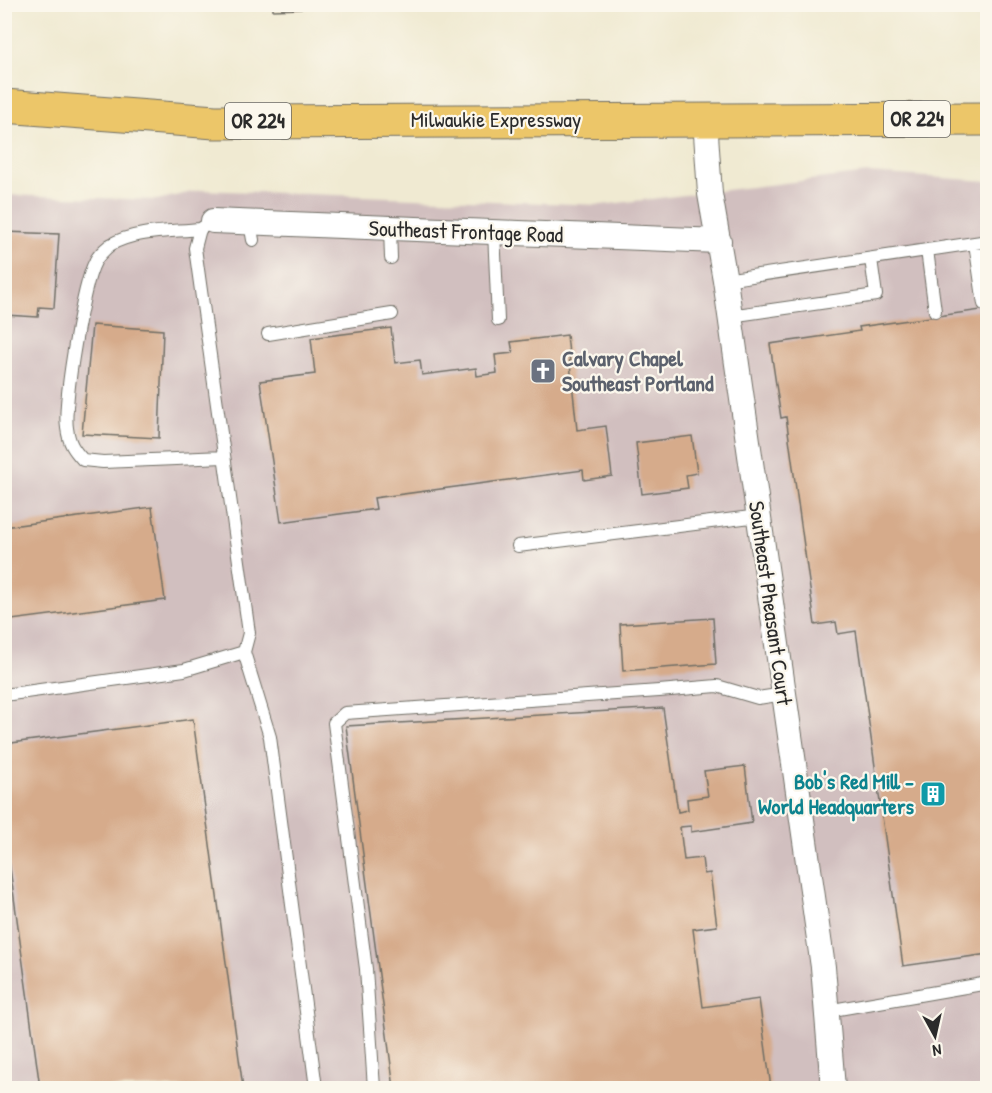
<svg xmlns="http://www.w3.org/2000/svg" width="992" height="1093" viewBox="0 0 992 1093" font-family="'Patrick Hand',sans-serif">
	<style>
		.industrial { fill: #d1bfbf }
		.building { fill: #d6ab8b }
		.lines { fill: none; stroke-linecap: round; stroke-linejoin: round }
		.lane-casing { stroke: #706e65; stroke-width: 14 }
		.street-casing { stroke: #706e65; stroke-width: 26 }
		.highway-casing { stroke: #706e65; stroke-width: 35 }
		.lane { stroke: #fff; stroke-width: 12 }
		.street { stroke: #fff; stroke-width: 24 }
		.highway { stroke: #ecc669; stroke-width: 33 }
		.labels { text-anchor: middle; stroke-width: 4.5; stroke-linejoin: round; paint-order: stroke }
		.shield { fill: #fbf7ec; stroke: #696865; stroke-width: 1.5 }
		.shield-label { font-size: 21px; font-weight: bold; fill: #2b2b2b }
		.street-label { font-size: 22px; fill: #2b2b2b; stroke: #fbf7ec }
		.worship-label { font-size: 22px; font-weight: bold; fill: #5b616d; stroke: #fbf7ec; text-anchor: start }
		.culture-label { font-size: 22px; font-weight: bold; fill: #0d838f; stroke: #fbf7ec; text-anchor: end }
	</style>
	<rect width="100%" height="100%" fill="#fbf7ec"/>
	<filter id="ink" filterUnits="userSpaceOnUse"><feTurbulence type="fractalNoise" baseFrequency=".0167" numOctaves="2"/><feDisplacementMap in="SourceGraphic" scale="12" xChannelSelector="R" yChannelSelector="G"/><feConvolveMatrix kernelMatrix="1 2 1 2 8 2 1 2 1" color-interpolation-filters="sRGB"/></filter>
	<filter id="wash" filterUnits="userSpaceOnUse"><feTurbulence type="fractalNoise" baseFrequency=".008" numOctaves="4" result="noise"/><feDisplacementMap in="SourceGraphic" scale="24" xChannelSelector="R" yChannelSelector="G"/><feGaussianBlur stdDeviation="1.35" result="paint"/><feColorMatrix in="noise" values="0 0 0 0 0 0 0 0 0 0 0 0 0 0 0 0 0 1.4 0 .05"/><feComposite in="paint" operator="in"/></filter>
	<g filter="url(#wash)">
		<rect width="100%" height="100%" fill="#f0ead2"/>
		<path class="industrial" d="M868,173L987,181V1088H5V195L157,200L201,190L601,205Z"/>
		<g id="blocks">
			<path class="building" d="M273,4H301V9L273,10Z
				M5,232L59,234L54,308L39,307L38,317L5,315Z
				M988,309V954L903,966L856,631L838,634L836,622L815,625L786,417L781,418L770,344L860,331L859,327Z
				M92,325L163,330L159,438L82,434Z
				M391,328L395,363L420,360L422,375L476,368L477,376L497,373L495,355L513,353L511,342L567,335L577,430L606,426L612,476L584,480L583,470L374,498L376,509L281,522L260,381L315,374L311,338Z
				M692,436L697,473L686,475L688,488L642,494L636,443Z
				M152,507L165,600L4,621V527Z
				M713,618L716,664L623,671L620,624Z
				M663,708L678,812L688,810L687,799L708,796L704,771L745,766L752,823L691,832V826L680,827L684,860L702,858L704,874L710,873L717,926L693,929L703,1007L759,999L771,1088H394L346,726Z
				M193,719L243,1088H40L4,824V744Z"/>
		</g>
	</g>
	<g filter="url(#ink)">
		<use href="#blocks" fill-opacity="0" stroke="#706e65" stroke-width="1.5"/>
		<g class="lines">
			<g class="lane-casing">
				<path id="lane" d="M250,223L253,240
					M390,228L391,258
					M200,229C173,232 134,230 110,245C105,249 97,257 95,262C83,284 63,404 67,428C69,443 73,449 83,460L103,462L224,457
					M494,232L498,320
					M975,243L984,304
					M927,250L935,311
					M725,280L988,241
					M730,316L876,295L871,259
					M268,334L392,314
					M518,546L759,516
					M244,652L270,737L316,1088
					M4,695L184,670L244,652L249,633L195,248L200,229L213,221
					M827,1011L988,983
					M374,1088L366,969L334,723L345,713L659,691L717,686L758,698L784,694"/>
			</g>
			<g class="street-casing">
				<path id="street" d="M705,119L710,194L725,280L823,967L833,1088
					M213,221L719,241"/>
			</g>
			<g class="highway-casing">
				<path id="highway" d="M4,106L215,122L988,119"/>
			</g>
			<use href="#lane" class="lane"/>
			<use href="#street" class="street"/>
			<use href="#highway" class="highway"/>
		</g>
	</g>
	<defs>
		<g id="church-square" transform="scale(1.35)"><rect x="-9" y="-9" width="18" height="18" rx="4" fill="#6b7280" stroke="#fbf7ec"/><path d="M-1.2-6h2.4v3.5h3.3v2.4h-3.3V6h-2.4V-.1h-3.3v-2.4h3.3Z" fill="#fff"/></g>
		<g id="building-square" transform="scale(1.35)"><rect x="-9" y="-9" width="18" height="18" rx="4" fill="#0f9aa8" stroke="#fbf7ec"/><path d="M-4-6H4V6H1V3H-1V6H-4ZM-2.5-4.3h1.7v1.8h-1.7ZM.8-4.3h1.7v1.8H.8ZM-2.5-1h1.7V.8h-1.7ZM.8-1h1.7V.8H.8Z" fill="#fff"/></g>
	</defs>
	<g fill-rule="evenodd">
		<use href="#church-square" x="543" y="371"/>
		<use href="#building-square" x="933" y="794"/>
	</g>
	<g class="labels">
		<g class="shield">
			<rect x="884" y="101" width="66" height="36" rx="4.5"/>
			<rect x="225" y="103" width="66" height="36" rx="4.5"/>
		</g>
		<g class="shield-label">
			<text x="917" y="126">OR 224</text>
			<text x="258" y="128">OR 224</text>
		</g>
		<g class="street-label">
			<text x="496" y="127">Milwaukie Expressway</text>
			<text transform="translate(466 231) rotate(2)" y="8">Southeast Frontage Road</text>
			<text transform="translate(771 603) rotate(82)" y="8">Southeast Pheasant Court</text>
		</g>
		<g class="worship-label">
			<text x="562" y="366">Calvary Chapel<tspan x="562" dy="25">Southeast Portland</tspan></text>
		</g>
		<g class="culture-label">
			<text x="914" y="789">Bob's Red Mill -<tspan x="914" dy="25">World Headquarters</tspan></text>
		</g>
	</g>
	<rect width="992" height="1093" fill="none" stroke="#fbf7ec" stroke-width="24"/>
	<g transform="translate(935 1036) rotate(172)" stroke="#fbf7ec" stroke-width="4.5" paint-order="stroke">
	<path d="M0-4.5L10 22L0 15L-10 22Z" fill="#2b2b2b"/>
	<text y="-9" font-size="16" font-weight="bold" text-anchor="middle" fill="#2b2b2b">N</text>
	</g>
</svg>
